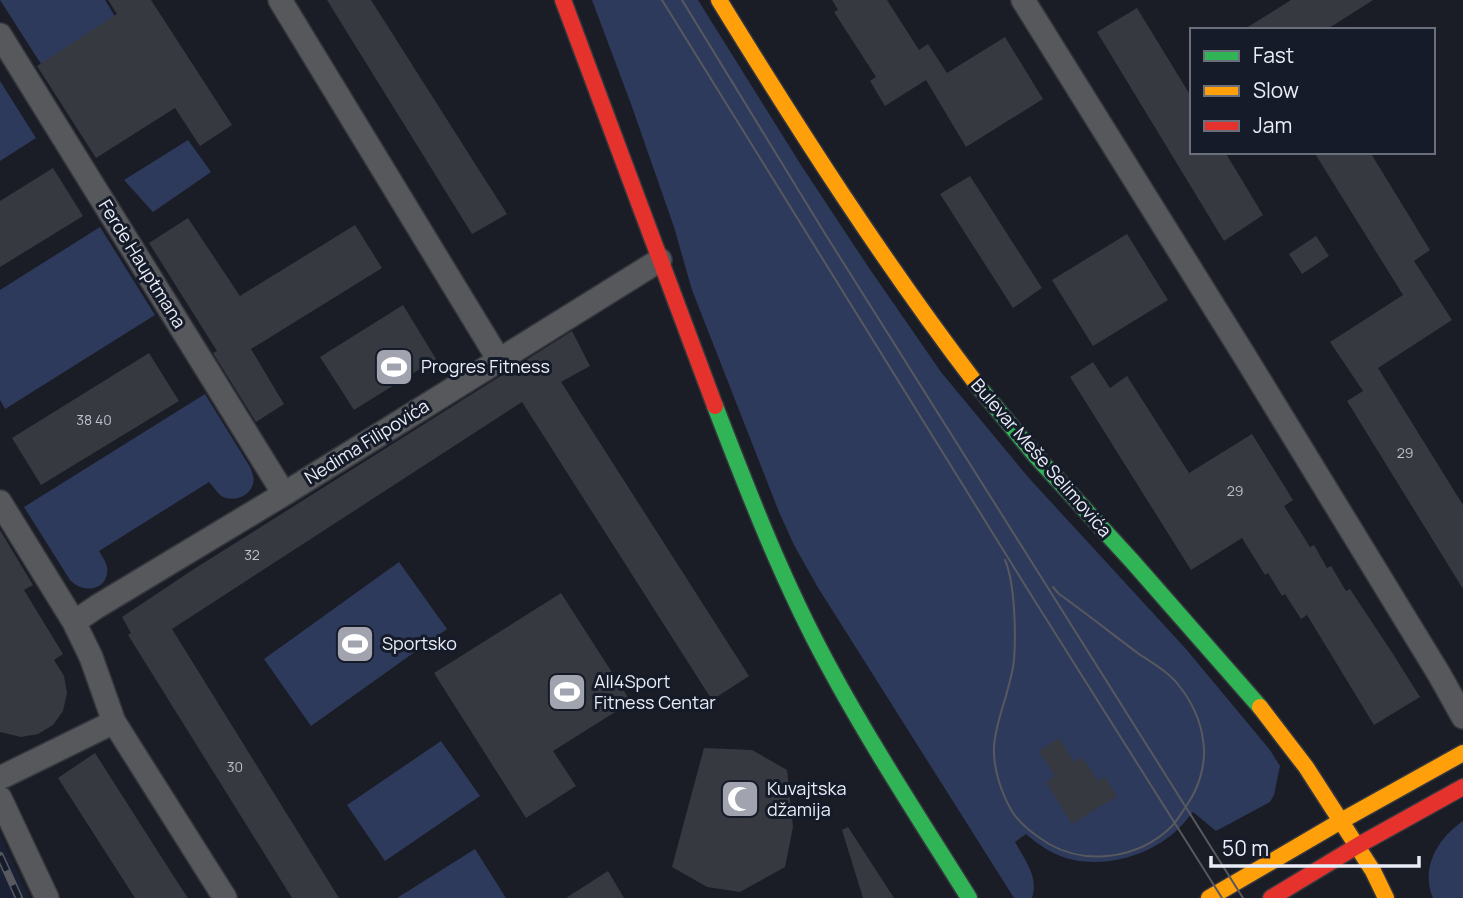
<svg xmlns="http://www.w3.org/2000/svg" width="1463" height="898" viewBox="0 0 1463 898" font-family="Manrope,sans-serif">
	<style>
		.built { fill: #1b2134 }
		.green { fill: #2e3a5c }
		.building { fill: #373941 }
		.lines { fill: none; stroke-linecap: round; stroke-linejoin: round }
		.street-casing { stroke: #34373d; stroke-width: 26 }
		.fast-casing { stroke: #34373d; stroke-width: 19 }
		.slow-casing { stroke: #34373d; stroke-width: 19 }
		.jam-casing { stroke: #34373d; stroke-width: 19 }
		.street { stroke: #56585b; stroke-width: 23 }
		.fast { stroke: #30b455; stroke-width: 16 }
		.slow { stroke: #ff9f0a; stroke-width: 16 }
		.jam { stroke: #e5322d; stroke-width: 16 }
		.tram { stroke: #57595f; stroke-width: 2 }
		.rail-casing { stroke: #57595f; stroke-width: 8 }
		.rail { stroke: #161b29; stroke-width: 5; stroke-dasharray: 16; stroke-linecap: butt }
		.labels { text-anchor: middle; stroke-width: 6; stroke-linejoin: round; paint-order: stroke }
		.number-label { font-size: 14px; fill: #bcc0ca }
		.street-label { font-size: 18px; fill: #e9edf7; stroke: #161b29 }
		.poi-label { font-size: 18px; fill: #e9edf7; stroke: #161b29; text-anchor: start }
	</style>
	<rect width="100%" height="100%" fill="#1a1d25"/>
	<path class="built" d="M0,835L29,898H0Z"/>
	<path class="green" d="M0,0H105L124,31L50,78Z
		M592,0H698L801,165L867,265L941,372L1028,477L1186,649L1270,750L1280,766L1274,795L1270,802L1216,831L1193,812C1187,819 1182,826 1175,832C1149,855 1108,867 1074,860C1056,857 1040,846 1026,834L1015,842C1025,860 1039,877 1032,898H1014L817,586L794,545L779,512L692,290L674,227L631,104Z
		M0,81L36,138L0,161Z
		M188,140L211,172L153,212L124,180Z
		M100,227L155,315L5,409L0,400V290Z
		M205,394L250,467C252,473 255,478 253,484C249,498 231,503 220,495C216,491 213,486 209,482L99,551C102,556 106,562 107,567C110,590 84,595 70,580L24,507Z
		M399,562L447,629L311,726L264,659Z
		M441,741L480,796L385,861L347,805Z
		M1463,821V898H1433C1420,868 1438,838 1463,821Z
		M475,849L506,898H397Z"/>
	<path class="building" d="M108,0H151L232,125L200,146L175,108L96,158L37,66L117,14Z
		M327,0H371L507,214L472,234Z
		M832,0H887L919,50L928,44L947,73L1005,37L1043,99L966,147L926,80L885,106L870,81L876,77L834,12L838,10Z
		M1291,0H1373L1326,30H1243Z
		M1137,8L1192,98V152H1225L1263,215L1224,241L1097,32Z
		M1314,152H1370L1430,250L1414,261L1452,320L1378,368L1463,505V589L1347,401L1363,391L1330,342L1403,295Z
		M53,168L83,216L0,267V201Z
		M970,176L1042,288L1013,308L940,194Z
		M188,218L240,296L355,225L382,268L251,349L284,404L256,422L213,353L217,351L149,243Z
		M1127,234L1168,300L1093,346L1052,280Z
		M1316,236L1329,256L1302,274L1289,254Z
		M403,305L436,359L354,410L320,357Z
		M572,331L590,366L561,382L749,676L712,700L522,402L172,629L339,898H292L128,635L131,633L122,617L194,569Z
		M149,353L179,401L41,485L12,438Z
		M1093,362L1110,388L1127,376L1189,473L1252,434L1293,500L1284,506L1310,547L1314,545L1327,568L1331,566L1346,591L1350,589L1393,654L1420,697L1374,725L1307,615L1301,619L1285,594L1282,596L1268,573L1265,575L1242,538L1191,570L1070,377Z
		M0,530L33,585L24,590L63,654L54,660L64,676L67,693L63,711L53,725L38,734L21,737L0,732Z
		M561,593L631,702L553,751L576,786L526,818L434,673Z
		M1059,738L1074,762L1082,757L1098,781L1105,777L1117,796L1072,824L1046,782L1055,776L1039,751Z
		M704,748L752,750L787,770L793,827L785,867L740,892L707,887L672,867Z
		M95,753L178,883L188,898H135L58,778Z
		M848,827L894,898H863L842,830Z
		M608,871L624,898H566Z"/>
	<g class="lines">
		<g class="street-casing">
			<path id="street" d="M280,0L499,360
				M1023,0L1244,355L1439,674L1463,717
				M0,35L284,494
				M0,502L74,622L91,657L114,722L225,898
				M74,622L98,606L284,494L660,260
				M4,776L114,722
				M0,798L47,898"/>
		</g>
		<g class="fast-casing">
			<path id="fast" d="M978,386L1035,455L1132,561L1260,707
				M715,406C749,494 783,582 828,665C871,745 921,821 969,898"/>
		</g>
		<g class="slow-casing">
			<path id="slow" d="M719,0C800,132 884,263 978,386
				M1260,707L1306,767L1373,871L1386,898
				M1209,898L1341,821L1463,753"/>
		</g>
		<g class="jam-casing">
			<path id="jam" d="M563,0L715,406
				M1271,898L1357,846L1463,787"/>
		</g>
		<use href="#street" class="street"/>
		<use href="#fast" class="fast"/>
		<use href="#slow" class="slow"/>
		<use href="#jam" class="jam"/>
		<path class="tram" d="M662,0L1033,598L1222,898
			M682,0L824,232L1243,898
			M1005,560C1015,583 1016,634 1014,660C1013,672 1009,684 1006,696C1001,712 995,730 994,747C993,769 1002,795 1013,813C1022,826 1036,836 1049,844C1088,866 1139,858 1171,827C1177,821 1182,812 1187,805C1199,787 1207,763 1203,740C1201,722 1192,702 1180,687C1170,673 1154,664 1139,654C1112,634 1086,613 1059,594L1053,587"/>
		<g class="rail-casing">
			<path id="rail" d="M0,856L19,898"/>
		</g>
		<use href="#rail" class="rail"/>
	</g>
	<defs>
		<g id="stadium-square" transform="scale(2.0125)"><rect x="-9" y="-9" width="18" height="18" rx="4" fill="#a1a4ae" stroke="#161b29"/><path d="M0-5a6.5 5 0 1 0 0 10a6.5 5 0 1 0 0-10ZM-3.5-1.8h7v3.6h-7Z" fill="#fff"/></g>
		<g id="mosque-square" transform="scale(2.0125)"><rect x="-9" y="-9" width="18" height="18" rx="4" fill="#a1a4ae" stroke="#161b29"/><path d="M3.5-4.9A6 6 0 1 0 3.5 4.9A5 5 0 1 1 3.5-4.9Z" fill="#fff"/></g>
	</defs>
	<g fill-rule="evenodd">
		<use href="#stadium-square" x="394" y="367"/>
		<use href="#stadium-square" x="355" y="644"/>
		<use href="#stadium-square" x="567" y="692"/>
		<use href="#mosque-square" x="740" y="799"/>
	</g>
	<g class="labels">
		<g class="number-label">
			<text x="94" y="425">38 40</text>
			<text x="1405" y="458">29</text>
			<text x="1235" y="496">29</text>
			<text x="252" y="560">32</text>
			<text x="235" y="772">30</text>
		</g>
		<g class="street-label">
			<text transform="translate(142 264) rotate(58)" y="6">Ferde Hauptmana</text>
			<text transform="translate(367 442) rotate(-32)" y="6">Nedima Filipovića</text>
			<text transform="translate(1041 458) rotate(49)" y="6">Bulevar Meše Selimovića</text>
		</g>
		<g class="poi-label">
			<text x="421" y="373">Progres Fitness</text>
			<text x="382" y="650">Sportsko</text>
			<text x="594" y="688">All4Sport<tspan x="594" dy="21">Fitness Centar</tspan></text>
			<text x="767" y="795">Kuvajtska<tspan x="767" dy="21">džamija</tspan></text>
		</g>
	</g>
	<rect x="1190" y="28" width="245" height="126" fill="#161b29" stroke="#6a6f7b" stroke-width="2"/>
	<rect x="1204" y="51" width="35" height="10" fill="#30b455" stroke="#6a6f7b" stroke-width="2"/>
	<text x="1253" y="63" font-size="21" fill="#e9edf7">Fast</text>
	<rect x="1204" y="86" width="35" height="10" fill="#ff9f0a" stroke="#6a6f7b" stroke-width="2"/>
	<text x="1253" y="98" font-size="21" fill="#e9edf7">Slow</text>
	<rect x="1204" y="121" width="35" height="10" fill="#e5322d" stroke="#6a6f7b" stroke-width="2"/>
	<text x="1253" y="133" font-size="21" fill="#e9edf7">Jam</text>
	<path d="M1211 856v10h208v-10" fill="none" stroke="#e9edf7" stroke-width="3.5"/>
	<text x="1222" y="856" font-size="21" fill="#e9edf7" stroke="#161b29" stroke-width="5" paint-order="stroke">50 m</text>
</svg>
